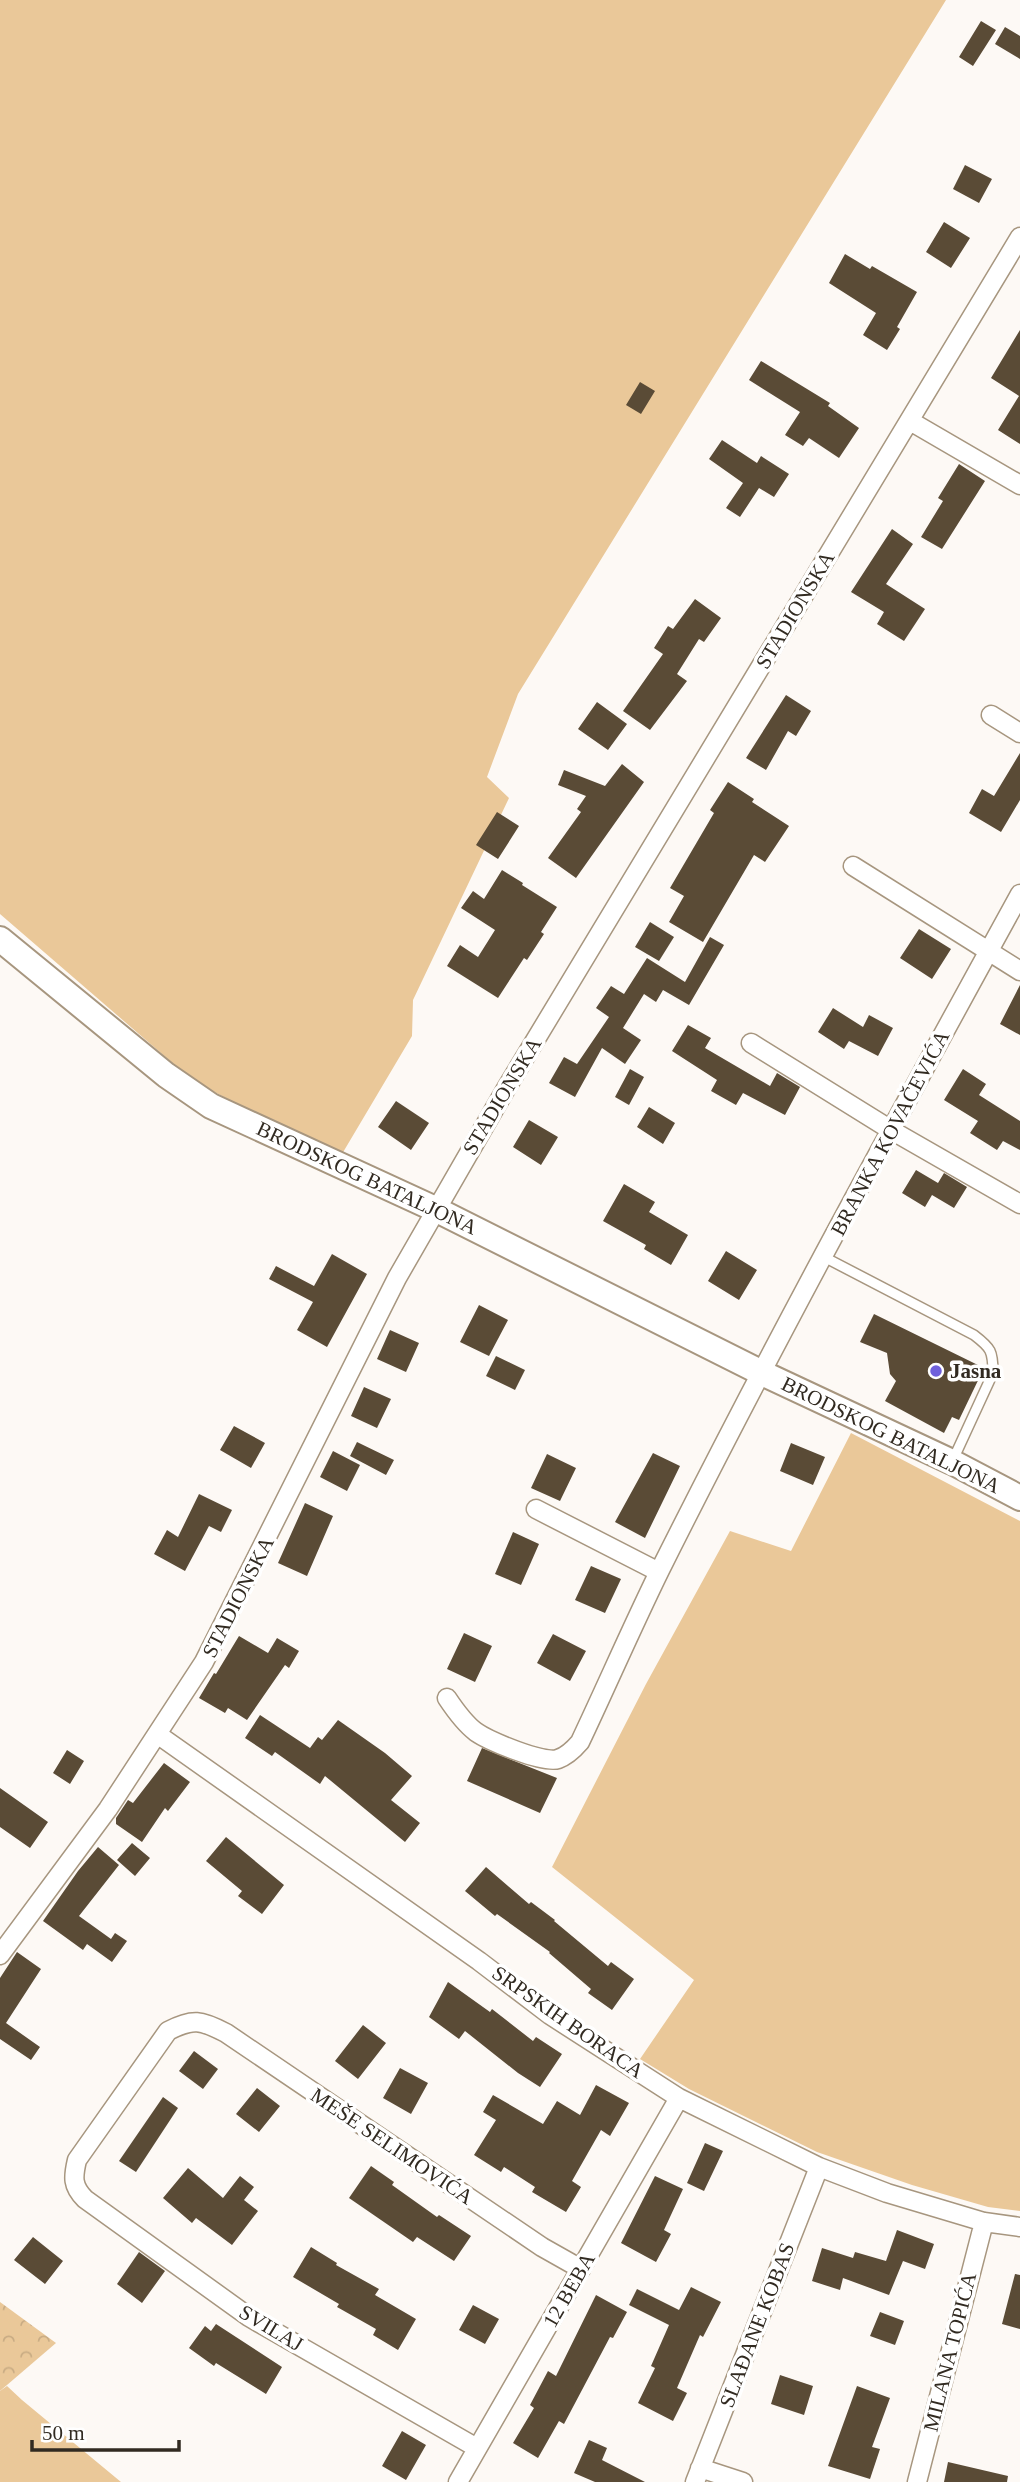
<svg xmlns="http://www.w3.org/2000/svg" width="1020" height="2482" viewBox="0 0 1020 2482" font-family="'Times New Roman',serif">
	<style>
		.grass { fill: #eac899 }
		.forest { fill: url(#forest-crowns) }
		.building { fill: #5a4b36 }
		.lines { fill: none; stroke-linecap: round; stroke-linejoin: round }
		.lane-casing { stroke: #a7967f; stroke-width: 12 }
		.street-casing { stroke: #a7967f; stroke-width: 21 }
		.secondary-casing { stroke: #a7967f; stroke-width: 28 }
		.lane { stroke: #fff; stroke-width: 9 }
		.street { stroke: #fff; stroke-width: 18 }
		.secondary { stroke: #fff; stroke-width: 24 }
		.poi-dot { fill: #6f60db; stroke: #fff; stroke-width: 2.5 }
		.labels { text-anchor: middle; stroke-width: 7; stroke-linejoin: round; paint-order: stroke }
		.street-label { font-size: 21px; fill: #312a21; stroke: #fff }
		.poi-label { font-size: 21px; font-weight: bold; fill: #312a21; stroke: #fff; text-anchor: start }
	</style>
	<defs>
		<pattern id="forest-crowns" width="20" height="18" patternUnits="userSpaceOnUse" patternTransform="scale(1.75)"><rect width="20" height="18" fill="#eac899"/><path d="M2 6a3 3 0 1 1 6 0M12 15a3 3 0 1 1 6 0" fill="none" stroke="#c9ac84"/></pattern>
	</defs>
	<rect width="100%" height="100%" fill="#fdf9f5"/>
	<path class="grass" d="M0,0H946L518,694L487,777L509,798L413,1000L412,1036L342,1154L260,1117L191,1079L0,914Z
		M851,1433L1020,1521V2211L988,2207L912,2185L817,2152L689,2089L640,2059L694,1980L552,1867L646,1684L730,1531L791,1551Z
		M7,2386L22,2400L121,2482H0V2391Z"/>
	<path class="forest" d="M0,2302L56,2343L0,2391Z"/>
	<path class="building" d="M981,21L996,30L973,66L959,57Z
		M1005,27L1020,36V59L995,44Z
		M965,165L992,179L979,203L953,189Z
		M944,222L970,238L951,268L926,252Z
		M845,254L870,269L872,266L917,292L897,327L900,329L887,350L863,335L876,313L829,283Z
		M1020,330V444L998,430L1019,396L991,378Z
		M761,361L830,403L828,406L859,428L839,458L809,438L803,446L785,435L800,412L749,380Z
		M640,382L655,391L641,414L626,405Z
		M722,440L757,463L761,456L789,474L774,497L759,488L740,517L726,508L743,483L709,459Z
		M959,464L985,481L942,549L921,537L943,501L938,498Z
		M892,529L913,544L886,584L925,609L904,641L877,624L884,612L851,592Z
		M695,599L721,618L704,642L699,639L677,674L687,681L650,730L623,711L663,654L654,648L668,626L673,629Z
		M786,695L811,711L796,736L788,731L766,770L746,758Z
		M597,702L627,724L608,750L578,729Z
		M1020,753V800L1001,832L969,813L982,789L994,796Z
		M622,764L644,782L576,878L548,858L581,812L577,809L586,796L558,785L564,770L605,786Z
		M728,782L754,799L752,802L789,826L765,862L754,855L703,942L669,922L684,896L670,888L714,813L710,810Z
		M497,812L519,826L498,859L476,845Z
		M502,870L523,883L522,885L557,907L541,932L544,934L527,960L524,958L498,998L447,966L460,945L478,957L495,930L461,908L473,891L484,899Z
		M650,922L674,937L659,961L635,947Z
		M919,929L951,949L932,979L900,958Z
		M710,937L724,945L689,1005L663,990L656,1002L644,994L623,1028L641,1040L625,1064L602,1048L575,1097L549,1083L564,1057L577,1064L609,1017L596,1008L611,986L624,994L647,958L685,982Z
		M1020,985V1035L1000,1024Z
		M833,1008L863,1027L869,1015L893,1028L878,1056L849,1041L844,1049L818,1032Z
		M688,1025L711,1038L705,1048L770,1086L777,1073L800,1087L785,1115L743,1093L736,1105L711,1091L717,1080L672,1051Z
		M630,1069L644,1077L629,1105L615,1097Z
		M963,1069L986,1084L979,1095L1020,1121V1150L1003,1141L997,1150L970,1133L978,1121L944,1100Z
		M396,1101L429,1123L411,1150L378,1127Z
		M649,1107L675,1123L663,1144L637,1127Z
		M529,1120L558,1137L541,1165L513,1147Z
		M916,1170L938,1183L944,1173L967,1187L954,1208L932,1195L925,1207L902,1193Z
		M624,1184L655,1202L649,1212L688,1235L671,1265L644,1249L646,1245L603,1221Z
		M726,1251L757,1270L739,1300L708,1281Z
		M332,1254L367,1274L327,1347L297,1330L313,1302L269,1279L276,1266L314,1286Z
		M479,1305L508,1320L489,1356L460,1342Z
		M874,1314L984,1368L959,1420L952,1417L944,1433L885,1401L896,1381L890,1374L887,1353L860,1342Z
		M390,1330L419,1343L406,1372L377,1359Z
		M496,1356L525,1370L515,1390L486,1376Z
		M364,1387L391,1399L377,1428L351,1416Z
		M234,1426L265,1443L251,1468L220,1450Z
		M357,1442L394,1460L386,1475L350,1456Z
		M791,1443L825,1457L813,1485L780,1471Z
		M333,1451L360,1465L347,1491L320,1477Z
		M653,1453L680,1466L645,1538L615,1522Z
		M547,1454L576,1468L560,1501L531,1488Z
		M199,1494L232,1510L221,1532L209,1526L185,1571L154,1554L167,1530L178,1537Z
		M305,1503L333,1516L307,1576L278,1563Z
		M513,1532L539,1544L521,1585L495,1574Z
		M591,1566L621,1579L605,1613L575,1600Z
		M464,1633L492,1646L475,1682L447,1669Z
		M553,1634L586,1651L570,1681L537,1663Z
		M239,1636L268,1653L277,1638L299,1651L289,1668L285,1665L247,1720L228,1708L225,1713L199,1698L214,1673L216,1674Z
		M260,1715L310,1748L318,1737L322,1740L338,1720L385,1753L412,1776L391,1800L420,1823L405,1842L325,1776L320,1784L275,1752L272,1756L245,1738Z
		M482,1748L557,1778L540,1813L467,1781Z
		M67,1750L84,1761L70,1784L53,1773Z
		M164,1763L190,1782L168,1811L165,1808L142,1842L116,1824V1818L128,1800L133,1803Z
		M0,1788L48,1822L30,1848L0,1827Z
		M226,1837L284,1885L262,1914L238,1896L242,1891L206,1861Z
		M132,1843L150,1858L135,1876L117,1860Z
		M98,1847L119,1865L79,1916L111,1939L115,1933L127,1941L112,1962L87,1944L83,1950L43,1921L78,1871Z
		M486,1867L529,1904L531,1902L555,1920L554,1921L608,1966L611,1962L634,1979L612,2010L588,1993L591,1989L549,1953L550,1952L497,1914L495,1916L465,1891Z
		M17,1952L41,1969L6,2023L40,2047L31,2060L0,2039V1978Z
		M448,1982L490,2012L492,2009L533,2041L536,2037L562,2054L540,2087L518,2073L465,2031L459,2039L429,2017Z
		M363,2025L386,2043L358,2079L335,2061Z
		M194,2051L218,2069L203,2089L179,2071Z
		M400,2068L428,2083L411,2114L383,2098Z
		M596,2085L629,2103L610,2136L601,2130L572,2181L581,2187L566,2212L532,2192L535,2187L504,2167L501,2172L474,2155L496,2120L483,2112L493,2095L543,2124L557,2101L580,2115Z
		M257,2088L280,2106L259,2132L236,2114Z
		M163,2097L178,2108L136,2172L119,2161Z
		M705,2143L723,2151L704,2191L687,2183Z
		M371,2166L394,2182L392,2185L437,2217L439,2215L471,2236L454,2261L417,2237L413,2242L349,2198Z
		M188,2168L223,2198L240,2176L254,2187L244,2200L258,2211L232,2245L196,2218L192,2223L163,2198Z
		M655,2176L683,2189L664,2230L671,2234L656,2262L621,2243Z
		M897,2230L934,2244L925,2269L903,2261L889,2295L843,2278L840,2290L812,2281L822,2248L853,2258L855,2252L886,2261Z
		M33,2237L63,2261L45,2284L14,2260Z
		M311,2247L337,2263L336,2265L379,2289L375,2295L416,2319L398,2350L373,2335L376,2329L337,2307L339,2304L293,2277Z
		M139,2252L165,2271L142,2303L117,2284Z
		M1015,2274L1020,2275V2329L1002,2324Z
		M691,2287L721,2302L703,2337L700,2335L677,2388L687,2393L673,2421L638,2403L655,2368L651,2366L669,2325L629,2305L637,2289L679,2310Z
		M596,2295L627,2312L613,2338L610,2337L564,2424L559,2421L538,2458L513,2443L534,2408L530,2405L548,2371L556,2376Z
		M473,2305L499,2319L485,2344L459,2330Z
		M880,2312L904,2321L895,2345L870,2336Z
		M216,2324L282,2367L266,2394L216,2363L214,2366L189,2348L205,2326L211,2331Z
		M780,2375L813,2386L804,2415L771,2404Z
		M857,2386L890,2398L872,2447L880,2449L870,2479L828,2466Z
		M402,2431L426,2445L406,2480L382,2466Z
		M589,2440L607,2448L602,2460L645,2482H595L574,2473Z
		M948,2462L1008,2476L1007,2482H944Z"/>
	<g class="lines">
		<g class="lane-casing">
			<path id="lane" d="M824,1257L974,1335C991,1348 993,1351 993,1373L952,1462"/>
		</g>
		<g class="street-casing">
			<path id="street" d="M910,421L1020,485
				M991,715L1020,733
				M853,866L1020,971
				M751,1043L891,1130L1020,1204
				M536,1509L659,1572
				M447,1698C455,1710 464,1723 476,1732C489,1741 544,1764 558,1759C567,1756 574,1749 580,1742C607,1685 632,1627 660,1570C774,1342 897,1118 1020,894
				M157,1734L479,1961L550,2015L679,2098L819,2167L887,2193L984,2222L1020,2227
				M0,1955L108,1809L204,1662L397,1278L507,1087L1020,237
				M477,2448L249,2317L85,2199C72,2186 73,2177 77,2160L168,2031C193,2018 201,2020 226,2033L542,2247L581,2269
				M700,2468L743,2482
				M458,2482L679,2098
				M695,2482L819,2167
				M917,2482L984,2222"/>
		</g>
		<g class="secondary-casing">
			<path id="secondary" d="M0,939L166,1075L211,1106L435,1209L762,1373L952,1462L1020,1498"/>
		</g>
		<use href="#lane" class="lane"/>
		<use href="#street" class="street"/>
		<use href="#secondary" class="secondary"/>
	</g>
	<circle class="poi-dot" cx="936" cy="1371" r="7"/>
	<g class="labels">
		<g class="street-label">
			<text transform="translate(795 610) rotate(-59)" y="7">STADIONSKA</text>
			<text transform="translate(502 1096) rotate(-59)" y="7">STADIONSKA</text>
			<text transform="translate(890 1133) rotate(-62)" y="7">BRANKA KOVAČEVIĆA</text>
			<text transform="translate(367 1178) rotate(25)" y="7">BRODSKOG BATALJONA</text>
			<text transform="translate(891 1435) rotate(26)" y="7">BRODSKOG BATALJONA</text>
			<text transform="translate(238 1597) rotate(-63)" y="7">STADIONSKA</text>
			<text transform="translate(568 2022) rotate(35)" y="7">SRPSKIH BORACA</text>
			<text transform="translate(392 2146) rotate(34)" y="7">MEŠE SELIMOVIĆA</text>
			<text transform="translate(569 2290) rotate(-60)" y="7">12 BEBA</text>
			<text transform="translate(757 2325) rotate(-69)" y="7">SLAĐANE KOBAS</text>
			<text transform="translate(271 2328) rotate(31)" y="7">SVILAJ</text>
			<text transform="translate(950 2352) rotate(-76)" y="7">MILANA TOPIĆA</text>
		</g>
		<g class="poi-label">
			<text x="950" y="1378">Jasna</text>
		</g>
	</g>
	<path d="M32 2440v10h147v-10" fill="none" stroke="#312a21" stroke-width="3.5"/>
	<text x="42" y="2440" font-size="21" fill="#312a21" stroke="#ffffff" stroke-width="5" paint-order="stroke">50 m</text>
</svg>
